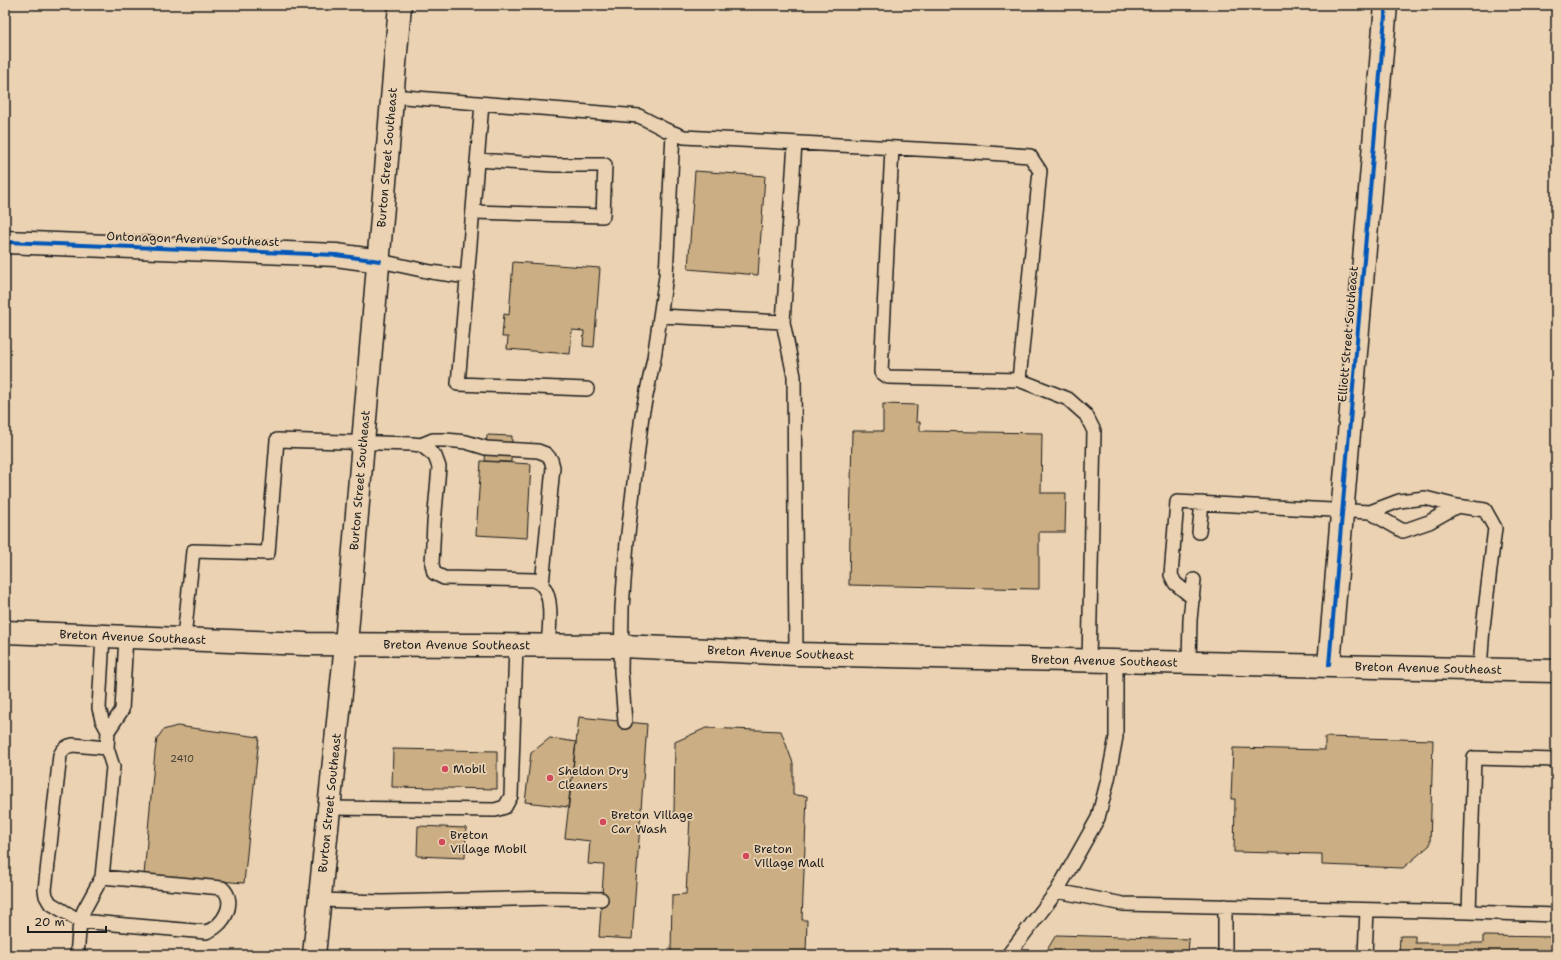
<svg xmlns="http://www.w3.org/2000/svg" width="1561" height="960" viewBox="0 0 1561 960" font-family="'Shantell Sans',sans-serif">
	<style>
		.building { fill: #cbae83; stroke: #1c1c1c }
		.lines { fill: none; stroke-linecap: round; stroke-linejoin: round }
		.lane-casing { stroke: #1c1c1c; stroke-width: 16 }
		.street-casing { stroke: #1c1c1c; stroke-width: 25 }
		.secondary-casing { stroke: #1c1c1c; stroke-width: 25 }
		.lane { stroke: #ead2b2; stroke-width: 13 }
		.street { stroke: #ead2b2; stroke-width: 22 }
		.secondary { stroke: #ead2b2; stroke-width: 22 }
		.cycleway-casing { stroke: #ead2b2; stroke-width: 6 }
		.cycleway { stroke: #0057b8; stroke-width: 4 }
		.poi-dot { fill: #d1495b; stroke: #ead2b2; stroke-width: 1.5 }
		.labels { text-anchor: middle; stroke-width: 3.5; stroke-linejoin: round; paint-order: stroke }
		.number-label { font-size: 10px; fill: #484036 }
		.street-label { font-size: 12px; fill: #1c1c1c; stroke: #ead2b2 }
		.poi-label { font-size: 12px; fill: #1c1c1c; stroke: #ead2b2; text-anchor: start }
	</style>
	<rect width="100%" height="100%" fill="#ead2b2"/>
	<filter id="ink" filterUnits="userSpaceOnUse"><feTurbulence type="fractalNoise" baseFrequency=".025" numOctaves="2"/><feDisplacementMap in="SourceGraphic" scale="8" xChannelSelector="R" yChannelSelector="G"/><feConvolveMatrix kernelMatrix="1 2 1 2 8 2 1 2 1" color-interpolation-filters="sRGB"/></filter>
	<g filter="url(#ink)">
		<path class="building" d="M695,171L765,176L758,275L688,269Z
			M513,262L600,268L594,347L583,346L584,331L572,330L570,354L507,349L508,337H502L504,314L509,315Z
			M883,404L917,405L916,422H920V431L1042,433L1041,493H1066L1065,532H1039V589L849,585L852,431H883Z
			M487,435L512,436L511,462L485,461Z
			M481,461L531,464L527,538L476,535Z
			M579,717L647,724L632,939L599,937L604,865L588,864L590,841L565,838Z
			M177,726L259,737L244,883L144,875L155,752L157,739L163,730Z
			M706,728L781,731L793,763V795L807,796L802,920H807L806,955H671L672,895L686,894L690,817L674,816L675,742Z
			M1325,737L1433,740L1430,845L1403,868L1322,865V854L1234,852L1235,799H1231L1233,748L1325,750Z
			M550,738L576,742L568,807L525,802L531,753Z
			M393,749L497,751V789L392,787Z
			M418,826L466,828L465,858L417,856Z
			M1056,935L1189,939L1188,955H1044Z
			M1400,936H1415V943H1483V936L1556,937V955H1399Z"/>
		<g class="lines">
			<g class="lane-casing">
				<path id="lane" d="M392,96L639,116L666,130L684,137L974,152L1030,156L1040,171L1019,380L1068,399L1086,415L1094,431L1089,661
					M482,104L458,384L587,389
					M795,143L783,322L794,376L796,654
					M892,148L881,372L888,377L1019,380
					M473,212L603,216L605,165H554L478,160
					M380,261L431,272L468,277
					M660,316L783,322
					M421,445L433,440H446L466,442L486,448L538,451L546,454L551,460L553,467L542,585
					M1370,512L1403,531L1429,522L1457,506
					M1199,532L1202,503
					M1193,598L1175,583L1171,575L1177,502L1370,512L1399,501L1425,498L1457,506L1485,510L1495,528L1483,627L1480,669
					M103,636L99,708L102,720L108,731
					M184,638L193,551L268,553L277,440L412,444L421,445L435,456L439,467L434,523L432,564L434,573L444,578L534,580C536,581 540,583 542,585C554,597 549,630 548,646
					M1189,663L1190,620L1194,580
					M625,722L621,671L622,608L627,542L642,415L654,358L666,276L673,133
					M328,808L495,810L505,807L511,796L516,646
					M102,877L222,888C238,902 223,927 206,932L80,921L50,903L46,896L45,890L60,755C63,749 66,746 73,745L107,748
					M1057,891L1123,904L1469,912L1556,915
					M320,900L382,902L553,898L601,899
					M1469,912L1474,758L1556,760
					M77,955L80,921L84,910L102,877L113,767L107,748L108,731L122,710L126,636
					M1008,955L1057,891L1098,818L1108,779L1116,737V661
					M1225,955V906
					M1365,955L1367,910"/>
			</g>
			<g class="street-casing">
				<path id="street" d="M5,242L336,255L380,261
					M1329,665L1386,5"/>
			</g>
			<g class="secondary-casing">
				<g id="secondary">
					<path id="s1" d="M5,632L305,644L622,646L796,654L1556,671"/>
					<path id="s2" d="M314,955L346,644L400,5"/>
				</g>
			</g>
			<use href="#lane" class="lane"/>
			<use href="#street" class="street"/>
			<use href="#secondary" class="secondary"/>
			<g class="cycleway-casing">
				<path id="cycleway" d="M5,242L336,255L380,261
					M1329,665L1386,5"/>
			</g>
			<use href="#cycleway" class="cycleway"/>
		</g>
	</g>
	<g class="poi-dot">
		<circle cx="445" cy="769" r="4"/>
		<circle cx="550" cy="778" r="4"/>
		<circle cx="603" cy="822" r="4"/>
		<circle cx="442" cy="842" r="4"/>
		<circle cx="746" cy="856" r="4"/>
	</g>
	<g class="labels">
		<g class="number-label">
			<text x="182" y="762">2410</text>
		</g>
		<g class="street-label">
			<text dy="4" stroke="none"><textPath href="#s2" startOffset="801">Burton Street Southeast</textPath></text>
			<text transform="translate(193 239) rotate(2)" y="4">Ontonagon Avenue Southeast</text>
			<text transform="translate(1348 334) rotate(-85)" y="4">Elliott Street Southeast</text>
			<text dy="4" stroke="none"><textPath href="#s2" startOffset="477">Burton Street Southeast</textPath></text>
			<text dy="4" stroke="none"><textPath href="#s1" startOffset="128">Breton Avenue Southeast</textPath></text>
			<text dy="4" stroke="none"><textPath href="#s1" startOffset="452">Breton Avenue Southeast</textPath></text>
			<text dy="4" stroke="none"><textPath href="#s1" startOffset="776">Breton Avenue Southeast</textPath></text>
			<text dy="4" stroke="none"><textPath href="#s1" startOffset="1100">Breton Avenue Southeast</textPath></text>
			<text dy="4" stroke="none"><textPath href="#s1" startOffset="1424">Breton Avenue Southeast</textPath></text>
			<text dy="4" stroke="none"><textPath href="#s2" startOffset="153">Burton Street Southeast</textPath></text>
		</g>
		<g class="poi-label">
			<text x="453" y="773">Mobil</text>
			<text x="558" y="775">Sheldon Dry<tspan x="558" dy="14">Cleaners</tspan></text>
			<text x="611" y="819">Breton Village<tspan x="611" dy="14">Car Wash</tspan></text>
			<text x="450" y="839">Breton<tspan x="450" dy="14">Village Mobil</tspan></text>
			<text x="754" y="853">Breton<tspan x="754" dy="14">Village Mall</tspan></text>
		</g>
	</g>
	<rect width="1561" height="960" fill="none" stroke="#ead2b2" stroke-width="20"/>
	<rect x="10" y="10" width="1541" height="940" fill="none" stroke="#1c1c1c" stroke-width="1.5" filter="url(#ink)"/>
	<path d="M28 926v6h78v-6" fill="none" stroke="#1c1c1c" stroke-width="2"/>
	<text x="34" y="926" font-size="12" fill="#1c1c1c" stroke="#ead2b2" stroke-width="3" paint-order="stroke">20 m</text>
</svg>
